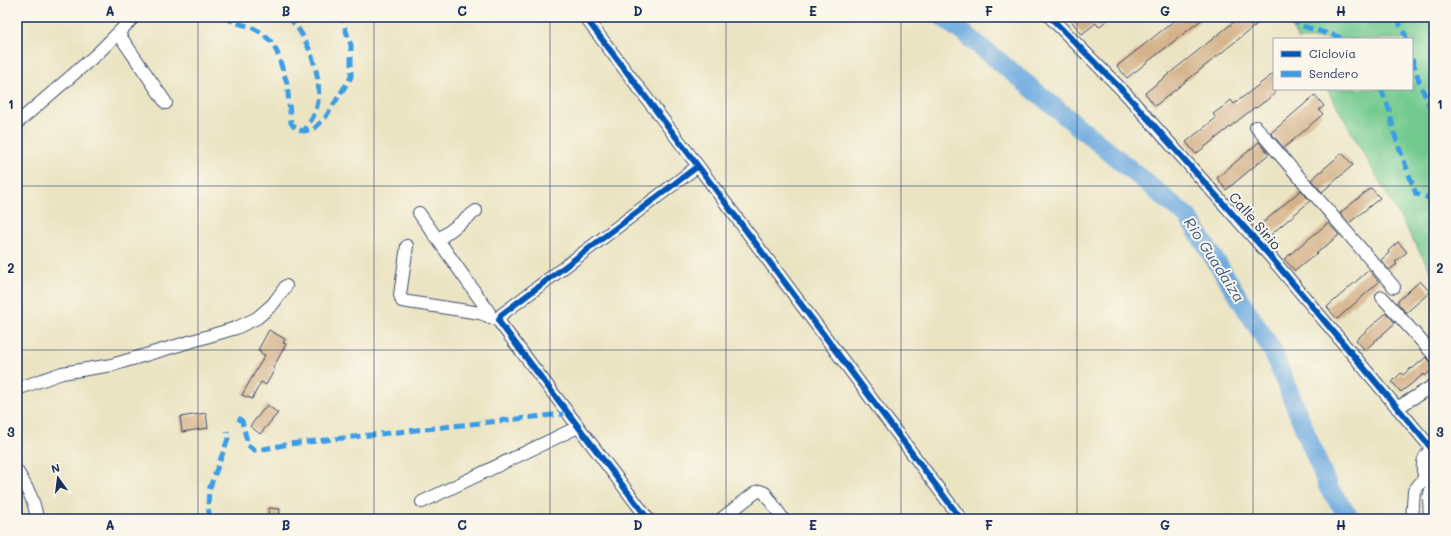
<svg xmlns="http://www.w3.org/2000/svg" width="1451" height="536" viewBox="0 0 1451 536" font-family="Mali,sans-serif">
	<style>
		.green { fill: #73ca8f; stroke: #477c76 }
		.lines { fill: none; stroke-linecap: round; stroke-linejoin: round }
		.river { stroke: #6fabe0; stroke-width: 19 }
		.building { fill: #d4b28a }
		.minor-casing { stroke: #3a4a6d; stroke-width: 14 }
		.minor { stroke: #fff; stroke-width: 12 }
		.quiet { stroke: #3b9de6; stroke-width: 5; stroke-dasharray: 10 5; stroke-linecap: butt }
		.cycleway-casing { stroke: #fbf7ec; stroke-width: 8 }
		.cycleway { stroke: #0057b8; stroke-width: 6 }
		.grid { fill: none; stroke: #1b2f5e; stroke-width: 1; stroke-opacity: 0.55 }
		.labels { text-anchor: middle; stroke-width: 4; stroke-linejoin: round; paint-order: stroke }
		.street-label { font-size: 14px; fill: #1b2f5e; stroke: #fbf7ec }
		.water-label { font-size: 15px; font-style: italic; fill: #385a8c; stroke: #fbf7ec }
		.neatline { fill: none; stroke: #1b2f5e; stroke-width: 1.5 }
		.grid-label { font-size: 13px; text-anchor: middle; font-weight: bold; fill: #1b2f5e }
	</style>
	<rect width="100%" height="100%" fill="#fbf7ec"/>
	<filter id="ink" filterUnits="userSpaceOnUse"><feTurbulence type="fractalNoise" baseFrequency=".025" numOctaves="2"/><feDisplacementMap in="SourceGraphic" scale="8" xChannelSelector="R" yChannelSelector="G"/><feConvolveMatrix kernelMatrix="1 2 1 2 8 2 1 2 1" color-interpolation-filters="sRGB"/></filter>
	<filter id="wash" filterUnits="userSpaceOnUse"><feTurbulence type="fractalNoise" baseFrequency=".012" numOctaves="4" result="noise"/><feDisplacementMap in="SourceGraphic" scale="16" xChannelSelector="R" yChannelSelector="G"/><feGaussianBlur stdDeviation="0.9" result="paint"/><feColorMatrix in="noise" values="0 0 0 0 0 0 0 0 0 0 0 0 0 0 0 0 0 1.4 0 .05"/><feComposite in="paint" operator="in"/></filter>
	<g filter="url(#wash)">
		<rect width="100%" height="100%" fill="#ebe4c3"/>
		<path class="green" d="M1286,17H1434V277L1327,89H1412V39H1298Z"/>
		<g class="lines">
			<path class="river" d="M943,17L1000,62L1188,217L1272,350L1329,489L1351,519"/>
		</g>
		<g id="blocks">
			<path class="building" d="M1068,17H1111L1099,27L1096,23L1082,34Z
				M1179,17H1205L1127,78L1117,66Z
				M1240,17H1266L1155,106L1145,93Z
				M1274,73L1275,94L1256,108L1255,107L1196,154L1186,142L1216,118L1213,114L1224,106L1231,100L1234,104Z
				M1315,95L1324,106L1319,110L1323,114L1284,148L1271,133Z
				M1259,142L1269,154L1226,190L1217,178Z
				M1342,153L1353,165L1322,192L1311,180Z
				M1371,188L1380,198L1349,223L1340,213Z
				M1301,190L1310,201L1267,238L1258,227Z
				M1328,223L1339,235L1295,271L1284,259Z
				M1398,242L1407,252L1395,262L1397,264L1389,270L1381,260L1389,253L1388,251Z
				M1369,270L1379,282L1337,319L1327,307Z
				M1420,281L1430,292L1406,313L1397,302Z
				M1386,313L1395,323L1365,350L1356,340Z
				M269,330L285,339L283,343L286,344L273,368L275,369L266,385L261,382L252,399L242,395L265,355L260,353L261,351L258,350Z
				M1426,357L1431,362H1434V368L1425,376L1424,374L1401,392L1392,382L1401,373L1403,375L1411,368L1412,369Z
				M267,405L278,413L260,434L250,426Z
				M206,413L208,428L182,432L180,417Z
				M269,508L280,509L279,519H268Z"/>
		</g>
	</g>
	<g filter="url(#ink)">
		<use href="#blocks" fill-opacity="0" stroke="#3a4a6d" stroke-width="1"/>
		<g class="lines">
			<g class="minor-casing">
				<path id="minor" d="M585,17L698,166L961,519
					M1050,17L1126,94L1269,255L1432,449
					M118,33L166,103
					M17,123L98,53L134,17
					M1256,127L1394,287
					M419,213L489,312V317
					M438,240L476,211
					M407,246L400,295L402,301L480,313L499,320
					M1382,297L1434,355
					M17,389L62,373L112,365L236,328L257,318L273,304L286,286
					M1397,408L1434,385
					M1434,448C1419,457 1419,477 1434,485
					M17,471C26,486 35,501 37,519
					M422,502L578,427
					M648,519L500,323L499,320L501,315L698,166
					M721,519L756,492L760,491L765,493L783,519
					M1412,519L1414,491L1425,477
					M1430,519L1429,498L1432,485"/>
			</g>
			<use href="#minor" class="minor"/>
			<path class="quiet" d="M224,17L237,23L251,27L264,34L271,42L277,52L287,83L291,123L296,129L304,131L314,129L325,118L351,77V45L341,17
				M288,17C308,35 324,80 317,106C315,116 309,123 304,131
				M1291,17L1302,26L1346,39
				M1399,17L1400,25L1407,39
				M1412,59L1420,84L1433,113L1434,119
				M1381,89L1389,109L1394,133L1416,194L1434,199
				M238,418L242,421L248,445L254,450H258L289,444L562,414L567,411
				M210,519L208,507L209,490L228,439L227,431"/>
			<g class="cycleway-casing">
				<path id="cycleway" d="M585,17L698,166L961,519
					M1050,17L1126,94L1269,255L1432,449
					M648,519L500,323L499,320L501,315L698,166"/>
			</g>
			<use href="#cycleway" class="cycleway"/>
		</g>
	</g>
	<path class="grid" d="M198,17V519M374,17V519M550,17V519M726,17V519M901,17V519M1077,17V519M1253,17V519M17,186H1434M17,350H1434"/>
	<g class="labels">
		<g class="street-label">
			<text transform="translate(1255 221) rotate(49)" y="5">Calle Sirio</text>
		</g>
		<g class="water-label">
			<text transform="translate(1214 260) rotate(57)" y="5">Rio Guadaiza</text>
		</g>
	</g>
	<rect width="1451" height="536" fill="none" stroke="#fbf7ec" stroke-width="44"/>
	<rect x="1273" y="38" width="140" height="52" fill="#fbf7ec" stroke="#a1a7b3"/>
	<rect x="1281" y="51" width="20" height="6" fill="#0057b8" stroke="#a1a7b3"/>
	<text x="1309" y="58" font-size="12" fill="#1b2f5e">Ciclovía</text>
	<rect x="1281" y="71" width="20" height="6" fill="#3b9de6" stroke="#a1a7b3"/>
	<text x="1309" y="78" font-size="12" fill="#1b2f5e">Sendero</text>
	<g transform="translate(58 478) rotate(346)" stroke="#fbf7ec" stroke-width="3" paint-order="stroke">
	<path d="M0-3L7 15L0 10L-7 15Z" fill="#1b2f5e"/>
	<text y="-6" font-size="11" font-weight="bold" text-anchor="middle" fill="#1b2f5e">N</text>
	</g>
	<rect x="22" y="22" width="1407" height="492" class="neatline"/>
	<g class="grid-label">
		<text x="110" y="16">A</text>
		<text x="286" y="16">B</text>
		<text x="462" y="16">C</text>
		<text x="638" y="16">D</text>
		<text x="813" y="16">E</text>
		<text x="989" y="16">F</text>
		<text x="1165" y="16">G</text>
		<text x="1341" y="16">H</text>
		<text x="11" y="109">1</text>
		<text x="1440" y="109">1</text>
		<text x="11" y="273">2</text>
		<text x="1440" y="273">2</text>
		<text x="11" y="437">3</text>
		<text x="1440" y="437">3</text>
		<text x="110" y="530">A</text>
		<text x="286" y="530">B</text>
		<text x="462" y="530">C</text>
		<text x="638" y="530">D</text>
		<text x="813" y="530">E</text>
		<text x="989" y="530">F</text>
		<text x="1165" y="530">G</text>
		<text x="1341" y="530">H</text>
	</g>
</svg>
